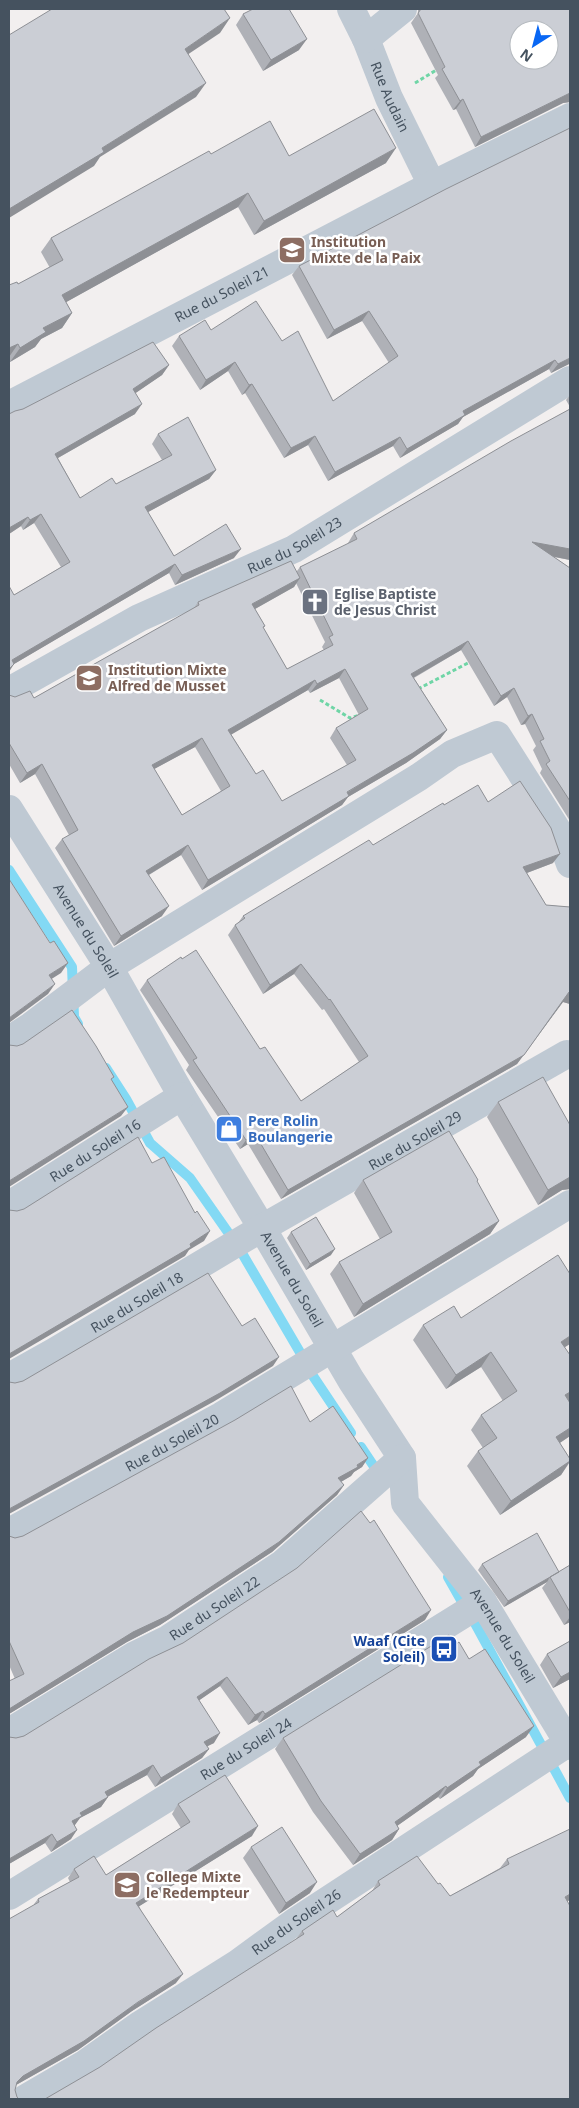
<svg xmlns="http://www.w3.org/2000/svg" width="579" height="2108" viewBox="0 0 579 2108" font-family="'Noto Sans',sans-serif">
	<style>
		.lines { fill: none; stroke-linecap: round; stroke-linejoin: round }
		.stream { stroke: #83d9f4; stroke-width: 10 }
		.path { stroke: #6fd5a6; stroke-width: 3; stroke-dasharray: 4 2.5; stroke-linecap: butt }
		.minor { stroke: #bfc9d3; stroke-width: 28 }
		.wall { fill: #afb1b7; fill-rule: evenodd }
		.shaded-wall { fill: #8e9095 }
		.building { fill: #cbced5; stroke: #8e9095; fill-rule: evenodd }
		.labels { text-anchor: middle; stroke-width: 5; stroke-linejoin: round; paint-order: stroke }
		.street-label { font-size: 14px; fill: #45525f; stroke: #fff }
		.education-label { font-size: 14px; font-weight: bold; fill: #785e54; stroke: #fff; text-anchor: start }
		.worship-label { font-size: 14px; font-weight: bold; fill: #5b616d; stroke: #fff; text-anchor: start }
		.shop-label { font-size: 14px; font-weight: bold; fill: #366cbe; stroke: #fff; text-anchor: start }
		.transit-label { font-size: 14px; font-weight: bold; fill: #164399; stroke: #fff; text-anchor: end }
	</style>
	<rect width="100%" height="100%" fill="#f2efef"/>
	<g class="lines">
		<path class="stream" d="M9,870L72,967L74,1017L78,1024
			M106,1068L126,1099L150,1143L190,1178L239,1248L301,1354L305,1364L351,1433
			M361,1447L381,1477
			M448,1577L461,1600
			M470,1614L570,1798"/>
		<path class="path" d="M415,83L438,69
			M418,689L470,662
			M320,700L350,718L360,715"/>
		<g class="minor">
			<path id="s1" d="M351,9L366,39L389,98L432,185"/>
			<path d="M366,39L403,9"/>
			<path id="s2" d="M9,405L432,185L570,117"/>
			<path id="s3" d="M9,691L139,618L294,549L570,380"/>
			<path id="s4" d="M9,809L109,967L182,1096L262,1228L351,1380L402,1458L405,1503L483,1602L570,1746"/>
			<path d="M9,1040L31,1026L109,967L419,777L452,754L497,735L558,831L570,864"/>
			<path id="s5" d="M9,1205L182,1096"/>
			<path id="s6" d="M9,1377L52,1353L262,1228L567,1054"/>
			<path id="s7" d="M9,1532L221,1416L570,1204"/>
			<path id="s8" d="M9,1732L135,1655L168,1639L282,1564L402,1458"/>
			<path id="s9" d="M9,1896L483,1602"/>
			<path id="s10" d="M24,2099L86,2063L141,2024L238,1963L293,1923L568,1743"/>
		</g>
	</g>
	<path class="wall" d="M418,9H570V102L563,103L475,147L456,109L453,110L435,78L438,75L411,23L418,13Z
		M243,14L299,50L263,71L236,25Z
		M570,128V365L569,364L551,373L549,369L463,417L458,424L400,458L393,446L328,481L308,445L284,458L245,393L242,395L228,371L200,390L172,346L179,336L211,330L282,341L333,401L389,363L362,321L327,339L292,275L299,266Z
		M211,154L289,156L386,163L254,235L238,207L66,302L72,313L62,328L41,339L35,347L10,362L9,361V285L18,284L50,268L41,252L51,238Z
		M169,365L162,375L135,393V414L58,458L80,498L116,484L162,460L152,444L158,434L216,470L209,479L148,512L174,556L234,558L175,585L169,573L14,664V595L61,567L34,523L23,530L21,526L9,534V414L23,409Z
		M570,395V407L566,400Z
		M570,409V560L554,557L570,568V821L540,773L542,769L533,750L536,746L525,724L521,725L507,697L494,706L461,650L414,678L447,730L440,739L406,763L348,797L342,805L202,890L181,855L149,875L162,916L114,946L55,848L62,839L69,835L35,774L20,783L9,764V695L15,697L34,698L194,608L198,602L297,571L300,567L348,544V543L354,533ZM296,583L325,642L322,647L324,650L287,669L263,628L265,626L255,609L294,587ZM339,678L359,715L336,728L330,738L347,765L282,801L256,774L231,734L308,690L310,693ZM195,747L221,791L182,815L154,769Z
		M488,802L553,863L527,873L546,905L570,907V1004L563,1002L517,1064L281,1199L248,1144L240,1149L186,1070L189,1065L140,990L147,980L260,1049L301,1101L359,1062L324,1009L322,1010L294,974L263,994L228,935L235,925L238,923L243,916L373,845L444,805Z
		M498,1102L570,1125V1189L562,1190L538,1205L487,1117Z
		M363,1180H478L477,1182L499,1221L490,1234L354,1317L330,1274L339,1262L380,1239L354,1193Z
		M291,1232L331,1255L306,1270L287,1238Z
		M461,1318L565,1347L569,1401L570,1403V1436L560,1443L570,1459V1462L561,1475L500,1515L467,1466L478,1451L483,1448L471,1430L481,1415L503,1401L481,1367L446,1389L413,1340L423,1325Z
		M310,1422L368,1458L362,1467L354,1472L351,1476L341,1482L344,1485L337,1495L272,1552L160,1625L127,1642L9,1714V1681L15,1679L9,1665V1536L15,1538L23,1536Z
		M482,1564L559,1572L570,1565V1622L564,1625L542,1588L547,1582L504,1607L478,1570Z
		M425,1620L259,1723L257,1720L248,1725L220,1686L199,1700L214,1743L207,1746L209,1749L202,1758L155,1787L147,1775L107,1797H108L101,1807L80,1818L74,1825L71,1839L51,1852L45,1843L9,1864V1737L16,1738Z
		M570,1641V1679L553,1688L540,1665L547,1654Z
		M455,1645L469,1659L526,1737L478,1769L473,1776L440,1799L438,1797L397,1826L399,1829L392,1840L353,1865L313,1812L275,1749L283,1738Z
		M178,1804L252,1836L139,1906L176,1983L132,2011L78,2050L16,2085L15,2090L17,2097L9,2099L34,1904L38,1899L70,1882L68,1878L74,1869L106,1875L181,1828L172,1814Z
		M251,1847L310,1893L279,1914L243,1858Z
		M507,1859L567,1901L100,2067L296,1939L302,1931L337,1917L372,1891L378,1881L438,1884L450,1896L500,1868Z"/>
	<path class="shaded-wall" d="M230,18L220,33L175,63L185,49Z
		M307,39L299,50L263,71L271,60Z
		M206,83L196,97L100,157L94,166L9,218V209L102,148Z
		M570,93V102L563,103L475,147L481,137Z
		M463,99L456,109L453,110L460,101Z
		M396,148L386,163L254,235L264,221Z
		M248,193L238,207L52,310L62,295Z
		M369,311L362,321L327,339L334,330Z
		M72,313L62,328L41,339L35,347L10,362L20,348L43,328Z
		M18,344L9,357V348Z
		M570,358V365L569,364L551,373L558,364Z
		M555,360L549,369L463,417L458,424L400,458L407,449L463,411Z
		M235,362L228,371L200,390L206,380Z
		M169,365L162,375L127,399L133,389Z
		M252,384L245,393L242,395L249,385Z
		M142,404L135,414L49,463L55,454Z
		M315,436L308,445L284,458L291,448Z
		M400,437L393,446L328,481L335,472Z
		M216,470L209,479L139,517L145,507Z
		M41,514L34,523L23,530L30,520Z
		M28,517L21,526L9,534V528Z
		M532,542L570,549V560L526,551Z
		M241,549L234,558L175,585L182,575Z
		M175,564L169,573L9,667L12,660Z
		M300,578L294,587L246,614L252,604Z
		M468,641L461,650L404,683L411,674Z
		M14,664L9,672V669Z
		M345,669L339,678L310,693L317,684Z
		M315,680L308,690L222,740L228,730Z
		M514,688L507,697L494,706L501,696Z
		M532,714L525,724L521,725L528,716Z
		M447,730L440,739L406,763L348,797L342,805L202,890L208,880Z
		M202,738L195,747L145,774L152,765Z
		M42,764L35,774L20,783L27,773Z
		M188,845L181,855L140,880L146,871Z
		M560,854L553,863L516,877L523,867Z
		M169,906L162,916L114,946L121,936Z
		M68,963L61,973L42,985L49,975Z
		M301,964L294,974L263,994L270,985Z
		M55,984L48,994L9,1023V1018Z
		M569,992H570V1004L563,1002L517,1064L281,1199L288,1190Z
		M128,1107L121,1116L9,1187V1181Z
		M255,1134L248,1144L240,1149L246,1140Z
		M570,1177V1189L562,1190L538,1205L548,1190Z
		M499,1221L490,1234L354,1317L363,1304Z
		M210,1231L204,1241L189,1250L185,1256L9,1359V1354Z
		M335,1249L331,1255L306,1270L310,1264Z
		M570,1336V1344L551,1356L561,1342Z
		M491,1352L481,1367L446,1389L456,1375Z
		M279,1357L273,1366L213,1402L9,1514V1509Z
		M570,1392V1400L555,1410L565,1395Z
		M570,1428V1436L546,1452L556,1437Z
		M368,1458L362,1467L354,1472L351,1476L332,1487L338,1478Z
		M570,1461L561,1475L500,1515L511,1501Z
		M344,1485L337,1495L272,1552L160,1625L127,1642L9,1714V1709Z
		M559,1572L550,1577L547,1582L504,1607L508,1601Z
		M431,1610L425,1620L259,1723L265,1714Z
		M570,1617V1622L564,1625Z
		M570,1672V1679L553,1688L561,1677Z
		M227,1677L220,1686L191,1706L197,1697Z
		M263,1711L257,1720L248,1725L255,1715Z
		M534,1726L526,1737L478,1769L473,1776L440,1799L447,1788L479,1762Z
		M220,1733L214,1743L198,1751L204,1742Z
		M209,1749L202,1758L155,1787L161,1778Z
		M153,1765L147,1775L98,1802L105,1792Z
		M446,1786L438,1797L387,1833L395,1822Z
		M108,1797L101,1807L80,1818L75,1825L65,1831L72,1821L80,1813Z
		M258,1826L252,1836L130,1912L136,1903Z
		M399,1829L392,1840L353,1865L360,1854Z
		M77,1830L71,1839L51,1852L57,1842Z
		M52,1834L45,1843L9,1864V1859Z
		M317,1882L310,1893L279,1914L286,1903Z
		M570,1894V1900L558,1906L565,1897Z
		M183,1974L176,1983L132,2011L78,2050L16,2085L17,2082L23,2076Z"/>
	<path class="building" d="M52,9H224L230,18L185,49L206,83L102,148L104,152L9,209V35Z
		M253,9H289L307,39L271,60L243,14Z
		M421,9H570V93L481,137L463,99L460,101L442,69L445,67L418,13ZM519,30H549V60H519Z
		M374,109L396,148L264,221L248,193L62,295L72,313L43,328L46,332L20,348L18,344L9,348V285L17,282L18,284L63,260L51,238L209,151L211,154L270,121L289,156Z
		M570,128V358L558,364L555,360L463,411L465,415L407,449L400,437L335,472L315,436L291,448L252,384L249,385L235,362L206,380L179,336L205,320L211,330L256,301L282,341L298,331L333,401L398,356L369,311L334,330L299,266L446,189Z
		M153,342L169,365L133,389L142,404L55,454L80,498L112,478L116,484L172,455L158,434L188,417L216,470L145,507L174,556L226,524L241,549L182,575L175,564L12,660L14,664L9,669V586L14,595L70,562L41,514L30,520L28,517L9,528V414L15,411L23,409Z
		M570,409V549L532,542L570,568V801L546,764L550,761L540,741L544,739L532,714L528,716L514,688L501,696L468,641L411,674L447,730L413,753L347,792L349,796L208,880L188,845L146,871L169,906L121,936L62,839L78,830L42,764L27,773L9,743V695L15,697L30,691L34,698L199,605L198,602L291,561L300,578L252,604L265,626L263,627L287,669L333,645L329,637L333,635L300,567L357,539L354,533L511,441ZM345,669L368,709L336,728L356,760L282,801L263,770L256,774L228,730L315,680L317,684ZM202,738L230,786L182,815L152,765Z
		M520,781L551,828L560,854L523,867L546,905L570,907V992H569L524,1055L288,1190L255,1134L246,1140L193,1060L197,1058L147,980L181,957L182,959L196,950L260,1049L265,1047L301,1101L368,1056L330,999L329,1000L301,964L270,985L235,925L245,918L243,916L369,840L373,845L443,803L444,805L478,785L488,802Z
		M9,879L50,943L54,941L68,963L49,975L55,984L9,1018Z
		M72,1010L96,1046L114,1077L111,1079L128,1107L9,1181V1045L17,1046L23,1044Z
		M543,1077L570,1125V1177L548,1190L498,1102Z
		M449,1131L478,1180L477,1181L499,1221L363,1304L339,1262L392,1232L363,1180Z
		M138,1137L152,1163L164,1157L195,1213L197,1211L210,1231L190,1244L191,1247L9,1354V1210L17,1211L24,1209Z
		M316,1217L335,1249L310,1264L291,1232Z
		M558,1255L570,1274V1336L561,1342L570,1355V1392L565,1395L570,1403V1428L556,1437L570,1459V1461L511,1501L478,1451L497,1438L481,1415L517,1391L491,1352L456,1375L423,1325L454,1306L461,1318Z
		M208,1273L242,1326L255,1318L279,1357L220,1393L9,1509V1382L15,1383L23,1381Z
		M291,1386L310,1422L333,1406L368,1458L357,1465L358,1467L338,1478L344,1485L279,1542L167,1616L133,1632L9,1709V1681L24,1674L9,1641V1536L15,1538L23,1536L235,1420Z
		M361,1511L370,1523L374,1520L431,1610L265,1714L263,1711L255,1715L227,1677L197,1697L220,1733L204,1742L209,1749L161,1778L153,1765L105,1792L108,1797L80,1813L82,1816L72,1821L77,1830L57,1842L52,1834L9,1859V1737L16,1738L24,1736L149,1659L183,1643L297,1568Z
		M537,1533L559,1572L508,1601L482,1564Z
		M570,1565V1612L550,1577Z
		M449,1635L455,1645L459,1642L469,1659L485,1649L534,1726L479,1762L481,1765L447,1788L446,1786L395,1822L399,1829L360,1854L321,1801L283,1738Z
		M570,1641V1672L561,1677L547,1654Z
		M225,1775L258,1826L136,1903L183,1974L138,2002L84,2041L23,2076L17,2082L15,2090L17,2097L19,2099H9V1919L39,1902L38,1899L79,1877L74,1869L94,1856L106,1875L190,1822L178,1804Z
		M282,1827L317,1882L286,1903L251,1847Z
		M570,1829V1894L565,1897L570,1906V2099H45L100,2067L156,2028L304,1934L302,1931L333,1910L337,1917L380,1885L378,1881L417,1856L438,1884L440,1883L450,1896L509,1864L507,1859Z"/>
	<defs>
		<g id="school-square" transform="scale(1.4375)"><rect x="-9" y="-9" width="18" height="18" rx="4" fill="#8d6e63" stroke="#fff"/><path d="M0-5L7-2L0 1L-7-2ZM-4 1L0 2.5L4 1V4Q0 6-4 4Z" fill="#fff"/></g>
		<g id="church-square" transform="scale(1.4375)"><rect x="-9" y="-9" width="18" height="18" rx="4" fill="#6b7280" stroke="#fff"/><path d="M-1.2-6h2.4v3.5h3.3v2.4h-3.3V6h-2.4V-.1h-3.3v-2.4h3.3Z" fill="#fff"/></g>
		<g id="shop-square" transform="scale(1.4375)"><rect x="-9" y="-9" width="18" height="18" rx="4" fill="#3f7fe0" stroke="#fff"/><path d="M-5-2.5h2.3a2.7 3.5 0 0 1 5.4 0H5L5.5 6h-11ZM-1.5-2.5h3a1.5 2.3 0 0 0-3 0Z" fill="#fff"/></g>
		<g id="bus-square" transform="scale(1.4375)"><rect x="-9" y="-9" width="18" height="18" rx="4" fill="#1a4fb4" stroke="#fff"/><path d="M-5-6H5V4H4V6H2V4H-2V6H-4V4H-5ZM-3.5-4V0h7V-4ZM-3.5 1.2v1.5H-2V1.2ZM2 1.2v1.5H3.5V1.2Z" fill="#fff"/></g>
	</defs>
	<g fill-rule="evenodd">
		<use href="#school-square" x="292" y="250"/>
		<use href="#church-square" x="315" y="602"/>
		<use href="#school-square" x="89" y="678"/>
		<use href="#shop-square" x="229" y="1129"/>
		<use href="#bus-square" x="444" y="1649"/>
		<use href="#school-square" x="127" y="1885"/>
	</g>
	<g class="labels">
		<g class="street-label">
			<text dy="5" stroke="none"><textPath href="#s1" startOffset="96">Rue Audain</textPath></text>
			<text dy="5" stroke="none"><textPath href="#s2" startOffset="240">Rue du Soleil 21</textPath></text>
			<text dy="5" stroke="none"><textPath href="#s3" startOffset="321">Rue du Soleil 23</textPath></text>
			<text dy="5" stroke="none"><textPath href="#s4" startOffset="144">Avenue du Soleil</textPath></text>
			<text dy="5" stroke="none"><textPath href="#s6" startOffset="470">Rue du Soleil 29</textPath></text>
			<text dy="5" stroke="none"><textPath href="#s5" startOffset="102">Rue du Soleil 16</textPath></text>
			<text dy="5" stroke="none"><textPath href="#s4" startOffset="549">Avenue du Soleil</textPath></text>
			<text dy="5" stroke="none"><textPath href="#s6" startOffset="148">Rue du Soleil 18</textPath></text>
			<text dy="5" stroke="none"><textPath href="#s7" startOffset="186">Rue du Soleil 20</textPath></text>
			<text dy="5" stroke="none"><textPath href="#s8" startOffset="240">Rue du Soleil 22</textPath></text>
			<text dy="5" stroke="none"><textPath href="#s4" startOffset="969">Avenue du Soleil</textPath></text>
			<text dy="5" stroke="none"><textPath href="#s9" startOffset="279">Rue du Soleil 24</textPath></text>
			<text dy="5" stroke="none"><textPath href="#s10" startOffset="325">Rue du Soleil 26</textPath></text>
		</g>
		<g class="education-label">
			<text x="311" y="247">Institution<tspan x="311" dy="16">Mixte de la Paix</tspan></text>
			<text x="108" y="675">Institution Mixte<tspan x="108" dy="16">Alfred de Musset</tspan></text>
			<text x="146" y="1882">College Mixte<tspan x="146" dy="16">le Redempteur</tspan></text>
		</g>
		<g class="worship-label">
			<text x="334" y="599">Eglise Baptiste<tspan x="334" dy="16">de Jesus Christ</tspan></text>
		</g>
		<g class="shop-label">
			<text x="248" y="1126">Pere Rolin<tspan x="248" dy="16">Boulangerie</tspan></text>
		</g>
		<g class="transit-label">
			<text x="425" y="1646">Waaf (Cite<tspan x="425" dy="16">Soleil)</tspan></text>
		</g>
	</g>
	<rect width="579" height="2108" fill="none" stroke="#45525f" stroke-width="20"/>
	<g transform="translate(534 45) rotate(216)"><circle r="24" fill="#ffffff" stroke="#b5babf"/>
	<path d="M0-4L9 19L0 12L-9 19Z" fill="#0867f4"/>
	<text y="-8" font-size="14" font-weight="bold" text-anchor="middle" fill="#45525f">N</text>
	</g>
</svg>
